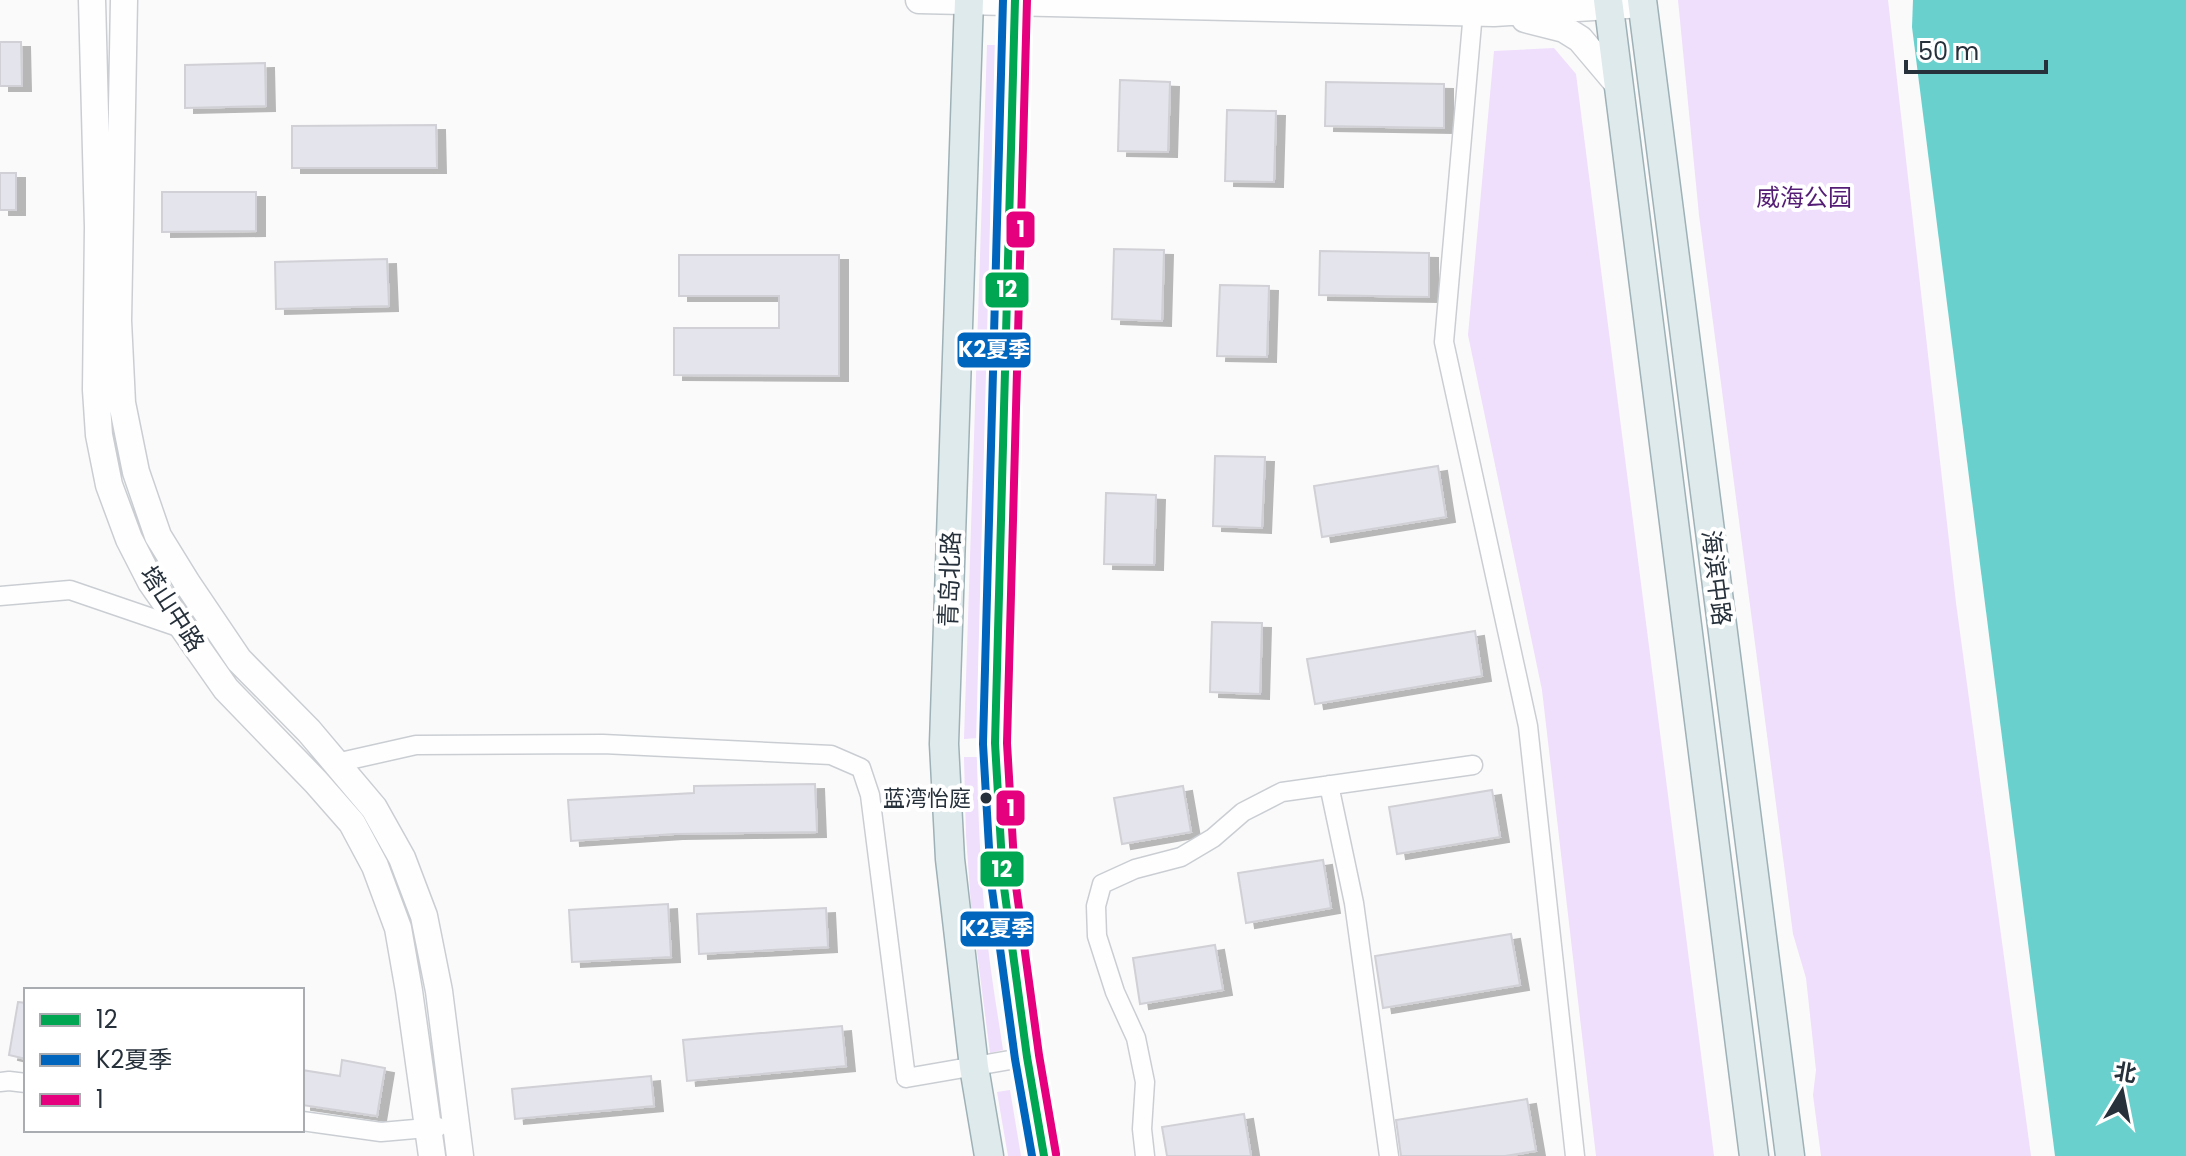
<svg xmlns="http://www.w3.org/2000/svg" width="2186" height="1156" viewBox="0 0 2186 1156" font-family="Poppins,'Noto Sans SC',sans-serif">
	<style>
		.green { fill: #efdefc }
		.water { fill: #6ad0cd }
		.building { fill: #e4e5ec; stroke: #d0d0d6; stroke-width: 2; filter: url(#shadow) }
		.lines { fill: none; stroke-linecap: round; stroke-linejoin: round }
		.minor-casing { stroke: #caced3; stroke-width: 21 }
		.secondary-casing { stroke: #caced3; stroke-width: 29 }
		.primary-casing { stroke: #9eb1b6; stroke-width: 31 }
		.minor { stroke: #fefefe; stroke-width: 18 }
		.secondary { stroke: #fefefe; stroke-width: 26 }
		.primary { stroke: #dfeaec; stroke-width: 28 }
		.bus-1-casing { stroke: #fff; stroke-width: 14 }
		.bus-2-casing { stroke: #fff; stroke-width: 14 }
		.bus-3-casing { stroke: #fff; stroke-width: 14 }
		.bus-1 { stroke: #00a651; stroke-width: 8 }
		.bus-2 { stroke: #0065bd; stroke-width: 8 }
		.bus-3 { stroke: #e5007d; stroke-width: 8 }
		.bus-dot { fill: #27313b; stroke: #fff; stroke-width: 3 }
		.labels { text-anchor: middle; stroke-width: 8; stroke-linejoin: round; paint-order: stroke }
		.bus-label { font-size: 22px; fill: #27313b; stroke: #fff; text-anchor: end }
		.park-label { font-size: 24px; fill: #541c74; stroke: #fff }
		.street-label { font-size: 24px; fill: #27313b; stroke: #fff }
		.line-badge { stroke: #fff; stroke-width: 3 }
		.badge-label { font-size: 22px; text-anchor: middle; font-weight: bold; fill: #fff }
	</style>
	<defs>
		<filter id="shadow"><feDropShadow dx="9" dy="5" stdDeviation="0" flood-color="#0004"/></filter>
	</defs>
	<rect width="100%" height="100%" fill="#fafafa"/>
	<path class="green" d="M1678,0H1888L1956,603L2031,1156H1821L1813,1095L1816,1070L1806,978L1793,934L1699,215Z
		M987,45H1000L978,738L964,739Z
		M1554,48L1576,74L1714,1156H1596L1542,690L1468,335L1494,51Z
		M964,757H977C978,820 981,884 988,947C992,982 998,1016 1003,1050L990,1053L971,905L966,835Z
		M1010,1090L1021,1156H1008L997,1092Z"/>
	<path class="water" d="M1913,0H2186V1156H2055L1912,27Z"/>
	<path class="building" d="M0,42H21L22,86H0Z
		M265,63L266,106L185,108V65Z
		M1120,80L1170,82L1168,152L1118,151Z
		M1326,82L1444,84V128L1325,126Z
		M1227,110L1276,111L1274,182L1225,181Z
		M436,125L437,168H292V126Z
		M0,173H16V210H0Z
		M162,192H256V231L162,232Z
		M1114,249L1164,250L1162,321L1112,319Z
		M1320,251L1429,253V297L1319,295Z
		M679,255H839V376L674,375V328H779V296H679Z
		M387,259L389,306L276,309L275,262Z
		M1220,285L1269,286L1267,357L1217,356Z
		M1215,456L1265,457L1262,528L1213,526Z
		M1438,466L1446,517L1322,537L1314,486Z
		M1106,493L1156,495L1154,565L1104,564Z
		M1212,622L1262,623L1260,694L1210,692Z
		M1475,631L1482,676L1315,704L1307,659Z
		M815,784L817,832L674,834L571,841L568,800L694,793V786Z
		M1183,786L1191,832L1122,844L1114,798Z
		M1492,790L1500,837L1397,854L1389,807Z
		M1323,860L1331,908L1246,923L1238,873Z
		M668,904L671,957L572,962L569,910Z
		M826,908L828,947L699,954L697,914Z
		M1511,934L1520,985L1383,1008L1375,956Z
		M1215,945L1223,990L1140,1004L1133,958Z
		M18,1002L26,1003V1059L9,1055Z
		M842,1026L846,1066L687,1081L683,1040Z
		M342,1060L385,1068L377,1116L302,1105V1070L340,1076Z
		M651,1076L654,1106L515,1119L512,1089Z
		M1527,1099L1536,1151L1505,1156H1401L1396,1120Z
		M1244,1114L1251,1156H1167L1162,1127Z"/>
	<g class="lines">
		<g class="minor-casing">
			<path id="minor" d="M1473,12L1444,342L1528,726L1575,1156
				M0,596L70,590L184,629
				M336,763L416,745L603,744L831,755L861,768L870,795L906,1078L1027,1057
				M1329,785L1354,903L1389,1156
				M0,1082L9,1081L26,1083
				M302,1121L381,1132L438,1127
				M1145,1156L1142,1129L1145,1082L1136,1038L1115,992L1097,936L1096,906L1102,884L1135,869L1181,857L1213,838L1243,812L1282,792L1473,765"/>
		</g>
		<g class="secondary-casing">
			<path id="secondary" d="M92,0L98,227L96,390L99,435L109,485L129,539L151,582L184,629L226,689L316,782L352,823L375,866L398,928L409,991L432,1156
				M124,0L118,321L122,403L136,472L158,536L187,583L239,660L309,731L374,808L402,858L424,916L439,991L460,1156
				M919,0L1494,13L1643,4
				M1525,19L1564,29L1580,39L1618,84"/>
		</g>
		<g class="primary-casing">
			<path id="primary" d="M969,0L944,744L950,859L974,1067L989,1156
				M1015,0L997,633L995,743L1003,880L1027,1057L1044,1156
				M1608,0L1754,1156
				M1642,0L1790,1156"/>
		</g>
		<use href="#minor" class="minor"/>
		<use href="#secondary" class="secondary"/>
		<use href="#primary" class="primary"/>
		<g class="bus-1-casing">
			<path id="bus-1" d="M1015,0L995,743L1003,880L1027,1057L1044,1156"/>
		</g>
		<g class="bus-2-casing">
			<path id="bus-2" d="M1003,0L983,744L991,882L1015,1059L1032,1156"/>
		</g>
		<g class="bus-3-casing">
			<path id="bus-3" d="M1027,0L1007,743L1015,879L1039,1055L1056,1154"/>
		</g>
		<use href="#bus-1" class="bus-1"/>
		<use href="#bus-2" class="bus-2"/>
		<use href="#bus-3" class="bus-3"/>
	</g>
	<circle class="bus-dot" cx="986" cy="798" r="7"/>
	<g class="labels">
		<g class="bus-label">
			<text x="971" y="806">蓝湾怡庭</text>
		</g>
		<g class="park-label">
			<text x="1804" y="206">威海公园</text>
		</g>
		<g class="street-label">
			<text transform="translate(1716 578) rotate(83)" y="8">海滨中路</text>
			<text transform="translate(950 579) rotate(-88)" y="8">青岛北路</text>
			<text transform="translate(172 609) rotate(57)" y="8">塔山中路</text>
		</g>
	</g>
	<g class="line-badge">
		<rect x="1005" y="210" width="31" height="39" rx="8" fill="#e5007d"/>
		<rect x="984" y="271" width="46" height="38" rx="8" fill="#00a651"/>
		<rect x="956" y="331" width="76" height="38" rx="8" fill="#0065bd"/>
		<rect x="995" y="789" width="31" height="38" rx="8" fill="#e5007d"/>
		<rect x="979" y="850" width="46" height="38" rx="8" fill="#00a651"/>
		<rect x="959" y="910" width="76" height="38" rx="8" fill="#0065bd"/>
	</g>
	<g class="badge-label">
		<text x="1021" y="237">1</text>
		<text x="1007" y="297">12</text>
		<text x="994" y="357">K2夏季</text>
		<text x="1011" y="816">1</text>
		<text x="1002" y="877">12</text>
		<text x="997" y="936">K2夏季</text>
	</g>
	<rect x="24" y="988" width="280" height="144" fill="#ffffff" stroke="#a9adb1" stroke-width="2"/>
	<rect x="40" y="1014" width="40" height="12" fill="#00a651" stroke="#a9adb1" stroke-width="2"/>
	<text x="96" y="1028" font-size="24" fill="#27313b">12</text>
	<rect x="40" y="1054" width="40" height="12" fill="#0065bd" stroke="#a9adb1" stroke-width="2"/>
	<text x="96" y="1068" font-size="24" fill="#27313b">K2夏季</text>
	<rect x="40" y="1094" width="40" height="12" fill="#e5007d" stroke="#a9adb1" stroke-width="2"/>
	<text x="96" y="1108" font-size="24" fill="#27313b">1</text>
	<g transform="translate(2122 1092) rotate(10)" stroke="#ffffff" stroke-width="6" paint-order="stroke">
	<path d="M0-6L14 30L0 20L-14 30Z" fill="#27313b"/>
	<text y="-12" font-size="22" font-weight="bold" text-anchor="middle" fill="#27313b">北</text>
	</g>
	<path d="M1906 60v12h140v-12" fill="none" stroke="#27313b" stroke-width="4"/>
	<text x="1918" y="60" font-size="24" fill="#27313b" stroke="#ffffff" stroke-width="6" paint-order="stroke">50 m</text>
</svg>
